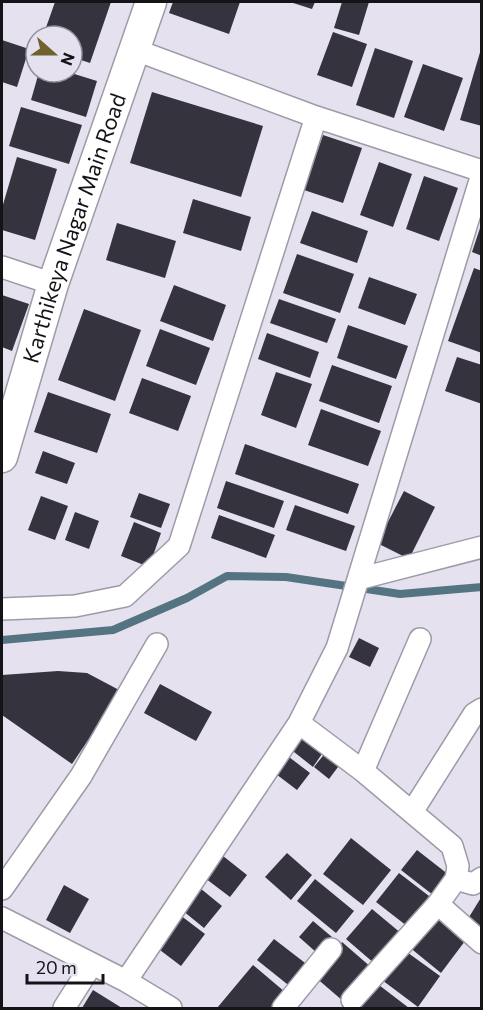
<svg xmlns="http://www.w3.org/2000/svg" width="483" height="1010" viewBox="0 0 483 1010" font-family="Commissioner,sans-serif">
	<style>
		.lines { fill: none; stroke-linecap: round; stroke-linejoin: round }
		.stream { stroke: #547482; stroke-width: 8 }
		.building { fill: #35333e }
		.street-casing { stroke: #9e9aa7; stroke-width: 24 }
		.secondary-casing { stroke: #9e9aa7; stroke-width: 33 }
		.street { stroke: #fff; stroke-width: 21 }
		.secondary { stroke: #fff; stroke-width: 30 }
		.labels { text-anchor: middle; stroke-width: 6; stroke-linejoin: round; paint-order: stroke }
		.street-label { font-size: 22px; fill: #141318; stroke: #e5e1ef }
	</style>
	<rect width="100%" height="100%" fill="#e5e1ef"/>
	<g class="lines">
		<path class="stream" d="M2,640L113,630L187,598L227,576L286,577L400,594L482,587"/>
	</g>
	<path class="building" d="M55,2H111L90,63L72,57V36H43Z
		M173,2H240L229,34L169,13Z
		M290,2H315L312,9Z
		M342,2H369L359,35L334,28Z
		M333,32L367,44L352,87L317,75Z
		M2,40L29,49L17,87L2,82Z
		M375,48L413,61L394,118L356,105Z
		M481,49H482V126L460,120Z
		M423,64L463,78L444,131L404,117Z
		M39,72H68L97,81L86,117L31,100Z
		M152,92L263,126L241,197L130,163Z
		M21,107L82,125L69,164L9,146Z
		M323,135L362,148L343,203L304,190Z
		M17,157L57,169L35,240L2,230V208Z
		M379,162L412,174L393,227L360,215Z
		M424,176L458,188L439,241L406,229Z
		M193,199L251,217L241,251L183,233Z
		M312,211L368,231L357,263L300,243Z
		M117,223L176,241L165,278L106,260Z
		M481,225H482V256L472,252Z
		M297,254L354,274L340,313L283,293Z
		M474,268L482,271V353L448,341Z
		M369,277L417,294L405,325L358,308Z
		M174,285L226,305L213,341L160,321Z
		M2,295L29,304L12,351L2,347Z
		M279,299L336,319L327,343L270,323Z
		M84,309L141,330L115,401L58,380Z
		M348,325L408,346L396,379L337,358Z
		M160,329L210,348L196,385L146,366Z
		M267,333L319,352L310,378L258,359Z
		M457,357L482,365V404L445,391Z
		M332,365L392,386L379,423L319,401Z
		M276,372L312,384L296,428L261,415Z
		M142,378L191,396L178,431L129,413Z
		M48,392L111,414L97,453L34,432Z
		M321,409L381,431L368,466L308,445Z
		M245,444L359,484L348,514L235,474Z
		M43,451L75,463L67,484L35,473Z
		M226,481L284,501L274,528L217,508Z
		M404,491L435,507L409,559L377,543Z
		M139,493L170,504L161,528L130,517Z
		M41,496L68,506L55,540L28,530Z
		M295,505L355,526L346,551L286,530Z
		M75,512L99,521L89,549L65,540Z
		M219,515L275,535L266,558L211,538Z
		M134,522L161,533L149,567L121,556Z
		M359,638L379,648L370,667L349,657Z
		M58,671L87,673L121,691L72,764L2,715V675Z
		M160,684L212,712L196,741L144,713Z
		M303,730L326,748L313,767L289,748Z
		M326,752L341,763L329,779L314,767Z
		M285,754L310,773L297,790L272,771Z
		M351,838L391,870L363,905L323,874Z
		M417,850L449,875L433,895L401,870Z
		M218,852L247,875L230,897L201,875Z
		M287,853L312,875L291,900L265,877Z
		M399,873L429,896L407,926L376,902Z
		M315,879L354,911L336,933L297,901Z
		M195,884L222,906L204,928L177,906Z
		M64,885L89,899L70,933L46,920Z
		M482,896V931L466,922Z
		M372,909L402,934L375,964L346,939Z
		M436,911L468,937L441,973L408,946Z
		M180,915L205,934L181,966L156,947Z
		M313,921L332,937L317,953L299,937Z
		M274,939L309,966L292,988L257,960Z
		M342,942L372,968L343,1001L314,976Z
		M404,950L440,976L418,1007L382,980Z
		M253,965L285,992L272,1008H217Z
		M375,982L409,1008H355Z
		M93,990L122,1008H82Z"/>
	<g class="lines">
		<g class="street-casing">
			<path id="street" d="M133,49L316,117L482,171
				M2,267L53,284
				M358,579L482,547
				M2,609L75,606L125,596L179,546L316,117
				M299,723L363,771L452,846L458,866L456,879L438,904L352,1000
				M363,771L420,639
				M412,812L474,714L482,709
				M456,879L473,884L482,878
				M2,889L81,776L157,644
				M438,904L482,943
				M2,918L126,981L171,1008
				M126,981L299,723L337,648L482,174
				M64,1008L92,964
				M283,1008L331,949"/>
		</g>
		<g class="secondary-casing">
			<g id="secondary">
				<path id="s1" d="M2,457L53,284L151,2"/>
			</g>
		</g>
		<use href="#street" class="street"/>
		<use href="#secondary" class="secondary"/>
	</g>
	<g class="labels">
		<g class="street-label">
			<text dy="8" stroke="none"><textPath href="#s1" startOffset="240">Karthikeya Nagar Main Road</textPath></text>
		</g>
	</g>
	<rect width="483" height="1010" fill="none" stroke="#141318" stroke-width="6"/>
	<g transform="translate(54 54) rotate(111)"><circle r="28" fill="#e5e1ef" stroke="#918f99" stroke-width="1.5"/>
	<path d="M0-4.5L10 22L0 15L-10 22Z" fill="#6f622f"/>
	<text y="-9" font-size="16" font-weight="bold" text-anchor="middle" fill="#141318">N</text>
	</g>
	<path d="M27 974v9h76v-9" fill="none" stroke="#141318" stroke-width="3"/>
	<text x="36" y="974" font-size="18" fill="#141318" stroke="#e5e1ef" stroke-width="4.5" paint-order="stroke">20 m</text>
</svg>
